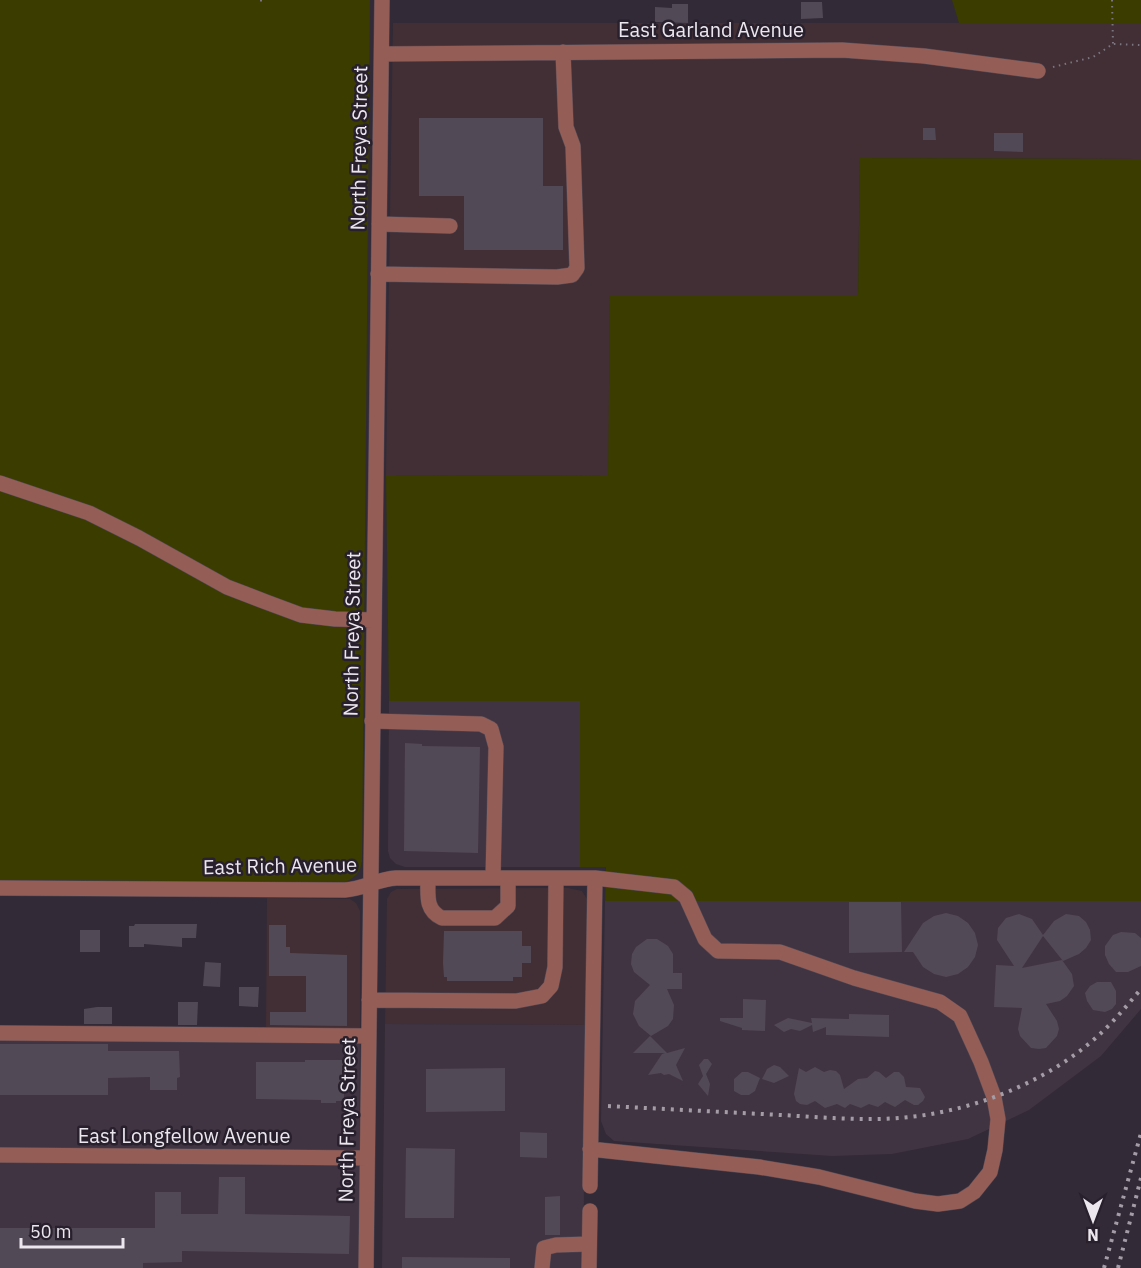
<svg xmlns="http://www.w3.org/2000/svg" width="1141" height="1268" viewBox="0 0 1141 1268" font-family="'IBM Plex Sans',sans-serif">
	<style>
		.commercial { fill: #422f35 }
		.industrial { fill: #403442 }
		.green { fill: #3a3c00 }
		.building { fill: #524956 }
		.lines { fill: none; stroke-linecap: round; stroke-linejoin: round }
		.minor-casing { stroke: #504854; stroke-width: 16 }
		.path { stroke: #7b757f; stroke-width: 2; stroke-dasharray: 1.5 4.5; stroke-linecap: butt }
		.minor { stroke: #945e57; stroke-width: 15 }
		.rail { stroke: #a49da7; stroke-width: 4; stroke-dasharray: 3 6; stroke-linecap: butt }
		.labels { text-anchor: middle; stroke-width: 5; stroke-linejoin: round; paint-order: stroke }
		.street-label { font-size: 20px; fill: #ece7ef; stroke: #28202c }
	</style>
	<rect width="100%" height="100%" fill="#322a36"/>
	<path class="commercial" d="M393,23H1141V159L860,158L858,296L610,297L609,476L386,475Z
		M568,888L582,891L588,901L586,1025L385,1024L387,899L391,892L397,889Z
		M267,898L350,899L356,903L360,911V1031H266Z"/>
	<path class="industrial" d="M389,701H580V867H405L396,864L390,858L388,851Z
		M605,901H1141V1009L1101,1056L1029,1110L968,1139L892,1154L832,1156L614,1141L606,1134L601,1121Z
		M385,1024L586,1025L583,1268H382Z
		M0,1030L360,1031L359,1268H0Z"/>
	<path class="green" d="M0,0H370L362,861C360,873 356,877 345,882L0,880Z
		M952,0H1141V23H959Z
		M860,158L1141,159V901H605L606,867H580V701H389L386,475L608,476L610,296H858Z"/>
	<path class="building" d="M801,2H822L823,18L801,19Z
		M672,4H688V23L655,22V7L672,8Z
		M419,118H543V186H563V250H464V196H419Z
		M923,128H935L936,140H923Z
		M994,133H1023V152L994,151Z
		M405,743L422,744V746L480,747L478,853L404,851Z
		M849,902H901L902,952L849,953Z
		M946,913L958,916L968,923L975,933L978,945L975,957L968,967L958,974L946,977L934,974L923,967L913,952H904L923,923L934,916Z
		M1019,914L1032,919L1043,935L1054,921L1066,914L1079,916L1086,922L1090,930L1091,940L1086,948L1079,954L1063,961L1043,936L1022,968L1062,960L1072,974L1074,986L1067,996L1060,1001L1046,1004L1057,1021L1059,1029L1057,1036L1046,1048L1039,1049L1031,1048L1020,1036L1018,1029L1022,1008L994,1007L996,965L1014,966L997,940L998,928L1006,918Z
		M135,924H197L196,938H182V947L144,944V947H129V926H134Z
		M269,925H286V947H290V953L347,955V1026L270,1025V1012H306V976H269Z
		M80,930H100V952H80Z
		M444,931H522V946H531V963H522V977H513V981H447V977H444L443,963Z
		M1121,932L1135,933L1141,938V966L1128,972H1116L1109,964L1105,955V946L1113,935Z
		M647,939H657L668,946L673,954V973H682V989H667L674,1005L673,1019L668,1026L651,1036L639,1026L633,1014L635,1001L650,985L634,972L631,964L632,954L636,947Z
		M205,962L221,963L220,987L203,986Z
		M1097,982H1111L1116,991V1004L1112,1009L1105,1012L1093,1010L1087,1001L1085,993L1090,986Z
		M239,987H259L258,1007L239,1006Z
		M743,999L766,1000L765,1031L742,1030V1028L720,1021V1018H743Z
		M178,1002H198L197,1025H178Z
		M97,1007H112V1024H84V1009Z
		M849,1014L889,1015V1037L826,1035V1027L813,1032L812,1025L800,1031L791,1029L784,1032L774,1025L788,1018L812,1023L811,1018L849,1019Z
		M650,1036L667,1053L685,1048L676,1065L683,1081L669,1074L664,1075L661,1073L648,1075L662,1054L665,1053H633Z
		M0,1044H108V1051H179L180,1077L177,1078V1090H150V1077L108,1078V1095H0Z
		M704,1059H708L712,1064L706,1074L710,1084L708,1096L698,1084L703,1076L699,1065Z
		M305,1060H344V1101H336V1103H321V1100L256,1099V1062H305Z
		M774,1065L780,1067L789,1076L774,1083L762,1079L767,1069Z
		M815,1067L824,1072L830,1070L836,1071L840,1075L844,1089L858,1079L867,1078L875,1071L879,1072L886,1078L894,1072H899L904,1077L906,1087L920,1088L925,1097L923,1101L918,1105H914L905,1100L895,1107L885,1102L878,1107L869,1104L861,1108L850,1104L845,1108L837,1104L825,1108L815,1101L807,1105L800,1104L796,1101L794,1094L799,1068L806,1072Z
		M505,1068V1111L426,1112V1069Z
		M742,1072H748L760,1078L755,1091L749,1095H741L734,1091V1079Z
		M520,1132L547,1133V1158L520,1157Z
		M406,1148L455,1149L454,1218H405Z
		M219,1177H245V1214L350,1216L349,1254L182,1251V1262L143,1263V1268H0V1228H155V1192H181V1214H218Z
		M560,1196V1235H545V1197Z
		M402,1257L510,1258V1268H402Z"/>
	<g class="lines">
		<g class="minor-casing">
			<path id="minor" d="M382,54L842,50L924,56L1038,71
				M379,224L450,226
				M378,274L557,277L572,275L577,268L573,146L566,127L563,52
				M0,483L89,513L139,538L227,587L266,602L301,615L335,619L373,620
				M372,721L481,724L491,729L496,747L493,878
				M428,878C428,895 425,910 442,918H495L508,906V878
				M0,888L345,890C363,889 378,879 396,878H595L674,887L686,897L705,939L718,951L780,952L854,978L940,1002L960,1016L981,1062L994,1097L998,1119L995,1150L990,1172L974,1192L960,1201L938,1204L915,1201L819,1177L759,1167L590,1149
				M369,1000L516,1001L542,996L551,986L555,967L556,878
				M0,1033L369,1036
				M0,1155L367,1158
				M590,1186L595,878
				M366,1268L382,0
				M542,1268L544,1248L556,1245L589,1244
				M589,1268L590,1211"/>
		</g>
		<path class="path" d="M261,0V2
			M1112,0L1113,44
			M1053,67L1093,57L1113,44L1141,45"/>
		<use href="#minor" class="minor"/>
		<path class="rail" d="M608,1106C665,1109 723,1112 781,1115C820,1117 860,1121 899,1118C966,1113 1039,1086 1091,1042C1110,1026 1125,1008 1141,989
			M1104,1268L1141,1133
			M1118,1268L1141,1178"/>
	</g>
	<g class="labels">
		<g class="street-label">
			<text x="711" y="37">East Garland Avenue</text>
			<text transform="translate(359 148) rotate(-89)" y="7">North Freya Street</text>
			<text transform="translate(352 634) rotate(-89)" y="7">North Freya Street</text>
			<text transform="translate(280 866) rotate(-1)" y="7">East Rich Avenue</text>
			<text transform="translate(347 1120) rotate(-89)" y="7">North Freya Street</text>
			<text x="184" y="1143">East Longfellow Avenue</text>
		</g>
	</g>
	<g transform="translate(1093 1220) rotate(180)" stroke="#28202c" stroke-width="4.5" paint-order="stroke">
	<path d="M0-4.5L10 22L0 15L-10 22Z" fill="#ece7ef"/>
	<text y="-9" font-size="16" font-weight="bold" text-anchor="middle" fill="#ece7ef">N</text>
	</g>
	<path d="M21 1238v9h102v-9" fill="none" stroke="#ece7ef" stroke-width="3"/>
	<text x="30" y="1238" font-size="18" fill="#ece7ef" stroke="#28202c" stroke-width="4.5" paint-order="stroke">50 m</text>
</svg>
